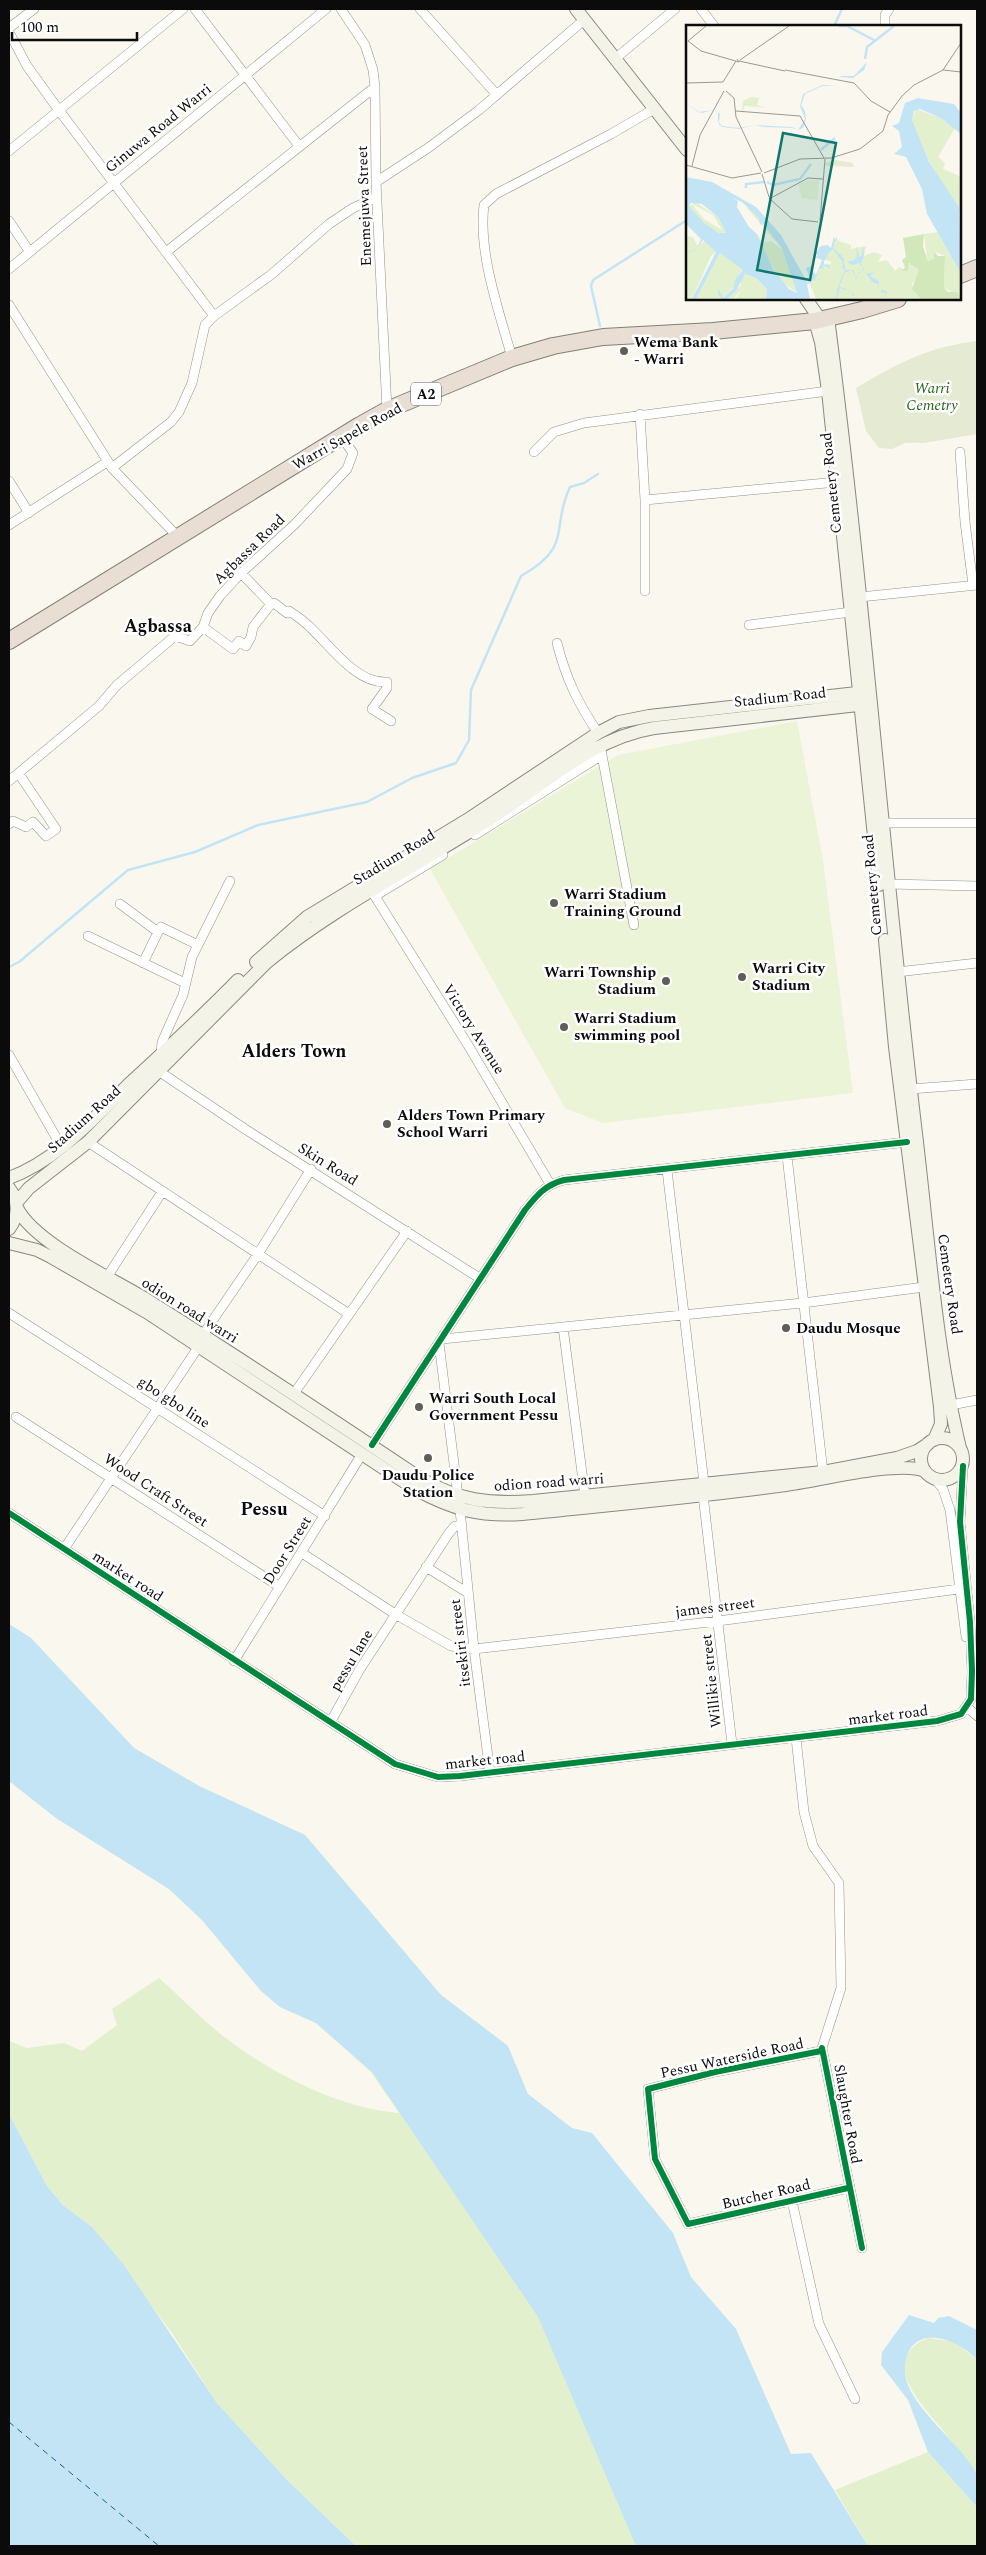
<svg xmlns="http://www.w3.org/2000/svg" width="986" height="2555" viewBox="0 0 986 2555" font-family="Spectral,serif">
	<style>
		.green { fill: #e2f0cd }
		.cemetery { fill: #e5ebd2 }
		.pitch { fill: #ecf4d7 }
		.water { fill: #c3e4f5 }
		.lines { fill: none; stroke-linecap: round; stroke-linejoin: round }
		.stream { stroke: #c3e4f5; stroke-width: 2.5 }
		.ferry { stroke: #1161a0; stroke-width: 1; stroke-dasharray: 6 5; stroke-linecap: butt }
		.street-casing { stroke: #93928d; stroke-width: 10 }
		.secondary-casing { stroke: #898884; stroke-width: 14 }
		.highway-casing { stroke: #807f7a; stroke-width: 18 }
		.street { stroke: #fefefc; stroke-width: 9 }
		.secondary { stroke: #f4f3e8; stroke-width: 12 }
		.highway { stroke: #e9ded3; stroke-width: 16 }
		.cycleway-casing { stroke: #fff; stroke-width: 9 }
		.cycleway { stroke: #00873e; stroke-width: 6 }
		.poi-dot { fill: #5f5e5a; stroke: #fff; stroke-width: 2 }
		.labels { text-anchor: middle; stroke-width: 5; stroke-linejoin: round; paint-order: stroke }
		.shield { fill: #fff; stroke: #545454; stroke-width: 1 }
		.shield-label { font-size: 14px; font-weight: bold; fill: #0b0b0b }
		.street-label { font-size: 15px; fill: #0b0b0b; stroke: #fff }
		.poi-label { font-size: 15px; font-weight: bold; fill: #0b0b0b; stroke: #fff; text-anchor: start }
		.park-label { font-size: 15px; font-style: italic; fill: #29641a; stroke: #fff }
		.quarter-label { font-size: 18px; font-weight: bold; fill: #0b0b0b; stroke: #fff }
		.inset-river { fill: none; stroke: #c3e4f5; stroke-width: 2.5 }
		.inset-road { fill: none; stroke: #9a9993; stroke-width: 1 }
		.view { fill: #0f766e; fill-opacity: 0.15; stroke: #0f766e; stroke-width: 2.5 }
		.inset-edge { fill: none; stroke: #0b0b0b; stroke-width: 2.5 }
	</style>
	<rect width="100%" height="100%" fill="#faf8ee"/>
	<path class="green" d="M9,1624L31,1638L134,1748L199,1786L305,1835L441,1995L508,2046L342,1989L682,2546H356L287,2480L217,2403L172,2333L92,2227L63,2205L47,2186L9,2114V2041L27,2048L64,2043L82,2051L117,2025L112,2009L159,1978C183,1999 206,2024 231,2042C277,2076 342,2109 399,2113L371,2072L316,2023L280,2007L261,1991L202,1920L169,1889L56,1818L9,1781Z
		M928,2338L955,2342L977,2360V2474C965,2458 953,2443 941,2428C921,2404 877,2359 928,2338Z
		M928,2452L977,2507V2546H868L835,2490Z"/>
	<path class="cemetery" d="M977,341V434L924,443H905L892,449L879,448L866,431L856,388C898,363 928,347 977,341Z"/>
	<path class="pitch" d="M797,721L823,860L853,1093L603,1123L565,1108L430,869L618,755Z"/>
	<path class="water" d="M9,1624L31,1638L134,1748L199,1786L305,1835L441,1995L508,2046L528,2094L572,2128L592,2133L673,2233L691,2277L736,2329L791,2454L811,2453L868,2546H636L538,2317L372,2072L316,2023L280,2007L261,1991L202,1920L169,1889L56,1818L9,1781Z
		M9,2114L47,2186L63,2205L92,2227L124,2265L217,2403L287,2480L356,2546H9Z
		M909,2315L934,2323L938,2318L949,2316L977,2330V2360C957,2337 909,2322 905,2366C901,2402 961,2442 976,2473C980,2481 977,2498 977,2507L928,2452L908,2400L881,2365L882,2352Z"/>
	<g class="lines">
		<path class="stream" d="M834,26L842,9
			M600,326L591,286L593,280L687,220
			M9,967L19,962L128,870L195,852L258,825L367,802L412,778L456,763L469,740L471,690L521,576C574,546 550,529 570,487L584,483L598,474"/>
		<path class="ferry" d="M9,2422L159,2546"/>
		<g class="street-casing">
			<path id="street" d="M195,9L299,146
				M341,9L365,45L373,70L375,87L376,182L387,410
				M420,9L497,95
				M701,9L714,26
				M885,26V15L889,9
				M9,28L34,9
				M9,32L27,66L58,109L214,316
				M616,58L675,9
				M9,151L183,9
				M376,182L428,148L479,110L584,20
				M9,221L29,251
				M166,252L375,87
				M9,269L326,9
				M9,305L112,468L178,537
				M512,358C499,311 478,253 484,205L496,194L611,134L654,109
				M640,414L645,500V591
				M534,452L554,432L584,423L828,391
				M960,452L965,522L973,585
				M112,468L171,422L179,412L192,383L205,325L214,316L272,274L329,224L353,208L377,197
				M9,481L29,513
				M645,500L837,482
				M9,525L107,462
				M241,573L271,604L274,603L287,613L289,611C297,616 304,621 311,628C331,647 357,684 387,682V688L372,709L391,721
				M860,597L977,585
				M749,625L851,612
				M203,627L233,649L239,641L246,646L251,637L253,627L271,604
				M557,643C566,679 578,703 598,733
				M601,750L634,925
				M9,781L99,706L117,685L175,636L190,641L203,627L208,613L220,596L241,573L294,525L347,469L353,453L341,436
				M882,823H977
				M9,824L13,821L26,827L33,822L46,836L56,829L19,774
				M475,835L602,755
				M888,884L977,886
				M371,890L468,1045L550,1184
				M375,896L443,855
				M120,904L158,932L161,927L198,945
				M88,936L185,983
				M143,963L158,932
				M897,972L977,963
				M161,1054L162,1042L183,995L192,957L230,881
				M9,1055L61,1146
				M160,1072L245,1129L481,1279
				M910,1089L977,1084
				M88,1142L349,1314
				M787,1156L823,1472
				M667,1170L704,1483
				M107,1277L162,1192
				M9,1313L325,1516
				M563,1327L585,1496
				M202,1336L258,1254L311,1169
				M442,1339L803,1303L924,1287
				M439,1343L458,1496
				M293,1395L407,1231
				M951,1405L977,1400
				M16,1417L280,1587
				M372,1445L525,1210C537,1195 545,1185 564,1180L907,1142
				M935,1479L943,1489L950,1510L966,1637
				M703,1495L732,1744
				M460,1510L474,1649L490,1773
				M9,1513L395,1764L438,1777L460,1776L937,1721L961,1714L971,1699L972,1671L970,1622L960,1522L963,1466
				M64,1549L199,1346
				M302,1553L395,1614L451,1646L474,1649L718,1621L959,1589
				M426,1567L468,1593
				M234,1661L362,1454
				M967,1707L977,1716
				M331,1721L360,1669L449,1533L455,1526H462
				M796,1738L804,1812L813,1846L839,1883L841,1988L822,2048
				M848,2188L688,2224L655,2159L648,2089L715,2072L821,2051L822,2048L862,2248
				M792,2201L819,2324L855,2399"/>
		</g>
		<g class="secondary-casing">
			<path id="secondary" d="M576,9L687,150
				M806,299L820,319
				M828,318C864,592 884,868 917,1142C929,1244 936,1348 960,1448
				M815,321L821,342L828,391L879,885
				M885,940L895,1047L940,1407L941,1424L934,1440
				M256,962L307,917L467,820L598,733L619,722L649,716L866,692
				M9,1178C56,1161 93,1119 128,1085C165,1051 203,1016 238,980
				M9,1188C19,1201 19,1216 9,1229
				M16,1203L29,1188L88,1142L267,962C337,905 417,866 493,817C545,784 592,738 654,728L867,704
				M17,1208C35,1244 114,1279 149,1301C240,1358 330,1418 420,1478C459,1501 488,1504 533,1501L823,1472L897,1458L917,1451L928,1444
				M9,1243L37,1250L51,1257L148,1313L415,1489C452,1509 479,1517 522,1514C610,1505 698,1497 786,1485C818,1481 898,1460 925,1471
				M921 1459a21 21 0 1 1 42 0a21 21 0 1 1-42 0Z"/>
		</g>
		<g class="highway-casing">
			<path id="highway" d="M960,275L977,268
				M9,641L360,425L387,410L512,358L553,346L603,337L713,331L815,321L862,310L898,299"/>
		</g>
		<use href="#street" class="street"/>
		<use href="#secondary" class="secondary"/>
		<use href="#highway" class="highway"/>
		<g class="cycleway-casing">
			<path id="cycleway" d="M372,1445L525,1210C537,1195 545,1185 564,1180L907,1142
				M9,1513L395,1764L438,1777L460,1776L937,1721L961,1714L971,1699L972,1671L970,1622L960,1522L963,1466
				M848,2188L688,2224L655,2159L648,2089L715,2072L821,2051L822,2048L862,2248"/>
		</g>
		<use href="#cycleway" class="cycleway"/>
	</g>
	<g class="poi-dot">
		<circle cx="624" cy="351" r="5"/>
		<circle cx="554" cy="903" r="5"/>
		<circle cx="742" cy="977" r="5"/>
		<circle cx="666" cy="981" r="5"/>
		<circle cx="564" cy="1027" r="5"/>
		<circle cx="387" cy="1124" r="5"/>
		<circle cx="786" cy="1328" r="5"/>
		<circle cx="419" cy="1407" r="5"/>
		<circle cx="428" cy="1458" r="5"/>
	</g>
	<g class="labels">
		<rect class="shield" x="411" y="382.5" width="30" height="23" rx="4"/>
		<g class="shield-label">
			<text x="426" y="399">A2</text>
		</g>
		<g class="street-label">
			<text transform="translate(158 128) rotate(-39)" y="5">Ginuwa Road Warri</text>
			<text transform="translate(364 206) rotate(-92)" y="5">Enemejuwa Street</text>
			<text transform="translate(347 436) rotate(-29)" y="5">Warri Sapele Road</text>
			<text transform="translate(831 483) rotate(-96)" y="5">Cemetery Road</text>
			<text transform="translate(249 549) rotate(-44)" y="5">Agbassa Road</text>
			<text transform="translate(780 697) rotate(-6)" y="5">Stadium Road</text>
			<text transform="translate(394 857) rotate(-31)" y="5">Stadium Road</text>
			<text transform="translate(872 885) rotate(-95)" y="5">Cemetery Road</text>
			<text transform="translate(474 1029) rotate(58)" y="5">Victory Avenue</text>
			<text transform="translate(84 1119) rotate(-42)" y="5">Stadium Road</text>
			<text transform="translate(328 1164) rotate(32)" y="5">Skin Road</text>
			<text transform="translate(950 1284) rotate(82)" y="5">Cemetery Road</text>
			<text transform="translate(190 1310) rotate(32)" y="5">odion road warri</text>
			<text transform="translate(174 1402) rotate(33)" y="5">gbo gbo line</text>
			<text transform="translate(549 1482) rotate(-4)" y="5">odion road warri</text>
			<text transform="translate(156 1490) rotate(33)" y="5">Wood Craft Street</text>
			<text transform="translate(287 1550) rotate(-58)" y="5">Door Street</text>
			<text transform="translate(128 1576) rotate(33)" y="5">market road</text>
			<text transform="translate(715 1607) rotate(-7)" y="5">james street</text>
			<text transform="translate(460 1643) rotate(-97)" y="5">itsekiri street</text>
			<text transform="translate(351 1660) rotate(-59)" y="5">pessu lane</text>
			<text transform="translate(711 1681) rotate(-96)" y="5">Willikie street</text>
			<text transform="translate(888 1715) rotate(-7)" y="5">market road</text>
			<text transform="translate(485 1760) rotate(-6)" y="5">market road</text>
			<text transform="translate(732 2058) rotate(-12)" y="5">Pessu Waterside Road</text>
			<text transform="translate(848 2114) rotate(80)" y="5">Slaughter Road</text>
			<text transform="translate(766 2194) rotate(-13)" y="5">Butcher Road</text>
		</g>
		<g class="poi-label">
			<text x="634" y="347">Wema Bank<tspan x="634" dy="17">- Warri</tspan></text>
			<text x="564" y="899">Warri Stadium<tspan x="564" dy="17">Training Ground</tspan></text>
			<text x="752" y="973">Warri City<tspan x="752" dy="17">Stadium</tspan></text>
			<text x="656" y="977" text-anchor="end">Warri Township<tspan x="656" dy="17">Stadium</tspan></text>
			<text x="574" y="1023">Warri Stadium<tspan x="574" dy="17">swimming pool</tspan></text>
			<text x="397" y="1120">Alders Town Primary<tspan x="397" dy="17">School Warri</tspan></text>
			<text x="796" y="1333">Daudu Mosque</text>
			<text x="429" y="1403">Warri South Local<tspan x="429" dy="17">Government Pessu</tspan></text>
			<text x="428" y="1480" text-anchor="middle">Daudu Police<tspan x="428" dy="17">Station</tspan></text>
		</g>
		<g class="park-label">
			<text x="932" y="393">Warri<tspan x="932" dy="17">Cemetry</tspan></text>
		</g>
		<g class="quarter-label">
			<text x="158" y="632">Agbassa</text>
			<text x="294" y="1057">Alders Town</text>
			<text x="264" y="1515">Pessu</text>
		</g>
	</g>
	<g transform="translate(686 25)">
		<rect width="275" height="275" fill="#faf8ee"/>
		<path d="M65,72L73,73L71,80L80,83L59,81L57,85L59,86H56L57,76ZM230,84L255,93L269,103L252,132L259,138L257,144L275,152V194L272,180L253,155L234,118L226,95ZM9,177L32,192L40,208H33L17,198L3,181ZM6,179L27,190L36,205L18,194ZM70,182L103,223L97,220L111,268L96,257L77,226L71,209L77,218L85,216L97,225L61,183ZM252,207L275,248V272L258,263L259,231L248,226V234L244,237L241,233L238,209ZM0,211L7,212L11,220L19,216L30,227L25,231L6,274H0ZM150,215L165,220V224L180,221L178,231L188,227L196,230L192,237L201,235L209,246L213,242L222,246V239H228L233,245L232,252L226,259L228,266L235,274H151L152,271L150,274H130L124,259L136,240L145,239V236L138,235L139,232L133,231L134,224L142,221L144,226ZM34,228L57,244L51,252V259L36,274H10ZM59,249L70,253L81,264L80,274H49L59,262L47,274H41L55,260L54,255Z" fill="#e2f0cd" fill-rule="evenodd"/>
		<path d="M238,209L237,222L242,236L248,234V226L252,231H259L258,263L262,267H271L275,274H235L226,264L233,245L223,238L222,246H216L219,242L216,235L220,232L217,213Z" fill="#d2e8bb"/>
		<path d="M149,135L167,138L168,142L140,141L139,138Z" fill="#e5ebd2"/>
		<path d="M123,155H133L132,175L116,173L112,159Z" fill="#ecf4d7"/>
		<path d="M181,37L178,45L167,53L155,52L151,60L136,61L119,69L115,80L119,86L120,94L117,103L112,105L106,103L78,102L69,100L53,104L36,102L33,99L32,96V87L27,85L16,88L12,87L0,78L13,87L27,85L31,86L34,89L33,97L36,101L53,103L69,100L106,102L112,105L119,94L114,81L117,69L136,60H151L155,51H168ZM232,73L268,79L275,88V109L255,93L234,84L228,86L226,95L243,137L273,182L275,248L241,189L236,164L220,132L208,129L216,122L213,106L206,101L213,98L219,78ZM0,152L26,157L70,182L95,210L121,257L125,256L120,243L128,240L126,244L130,250L136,235L128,232L132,231L129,229L135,221L142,220L145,223L148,211L149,215L151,211V215L155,214L149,216L147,223L155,230L159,236H167L171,232L170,220L173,232L176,230L177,219L178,232L175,238L180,249L189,247L184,251L193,256V264L200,266L201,267L200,269L197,274L200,267L195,268L196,266L193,264L192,259L186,257L178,245L173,247L170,254L166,245L158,248L156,256L153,261L154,262L160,264L164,266L168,270V272L164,266L154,263L151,274H150L152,265L150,267L159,244L149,242L157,243L156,236L147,224L141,230L144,234L141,231L138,236V240L140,239L144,241V243L136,240L138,244L134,243L129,254L121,260L124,274H80L81,264L70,253L59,249L50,266L41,274H36L32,269V263L37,273L47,264L50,253L57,245L34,228L10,274H6L30,227L17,215L9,225L0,229L11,223L15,214L0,199ZM47,173L56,177L73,193L74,200L77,198L96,223L111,268L103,264L87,244L71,209L63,202L51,182L52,176ZM5,178L16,179L32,192L40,208H33L18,198L3,181ZM157,236H164L162,238L167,240L173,238L178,243L169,253L168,245H160Z" fill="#c3e4f5" fill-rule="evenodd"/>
		<path class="inset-river" d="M153,1H161L188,15M179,34L181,22L208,1M135,125L149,113M81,157L87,160L114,154L125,139M60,163V159L78,157M0,187L30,212L66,232L107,274"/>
		<path class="inset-road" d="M2,16L15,26L53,37L51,34M2,16L20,1M54,35L103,1M53,36L99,46M99,45L168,58L185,76L204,87M257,45L275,47M0,58L37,57L50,36M40,66L48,73L50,92L76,147M50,86L114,91L138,133M0,140L46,153L75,148M6,141L14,110L38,66M78,148L114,134L145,133L174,124L197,106L202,90L216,71L228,60L257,45L275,18M76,149L83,172M85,171L83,174L122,153L137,154M84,174L106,194L132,197M134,196L139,134"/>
		<path class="view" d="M97,108L150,118L124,255L71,245Z"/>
		<rect width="275" height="275" class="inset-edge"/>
	</g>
	<rect width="986" height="2555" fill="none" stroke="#0b0b0b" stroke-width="20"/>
	<path d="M12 32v8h125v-8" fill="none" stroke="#0b0b0b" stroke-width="2.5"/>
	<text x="20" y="32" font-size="15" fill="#0b0b0b" stroke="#ffffff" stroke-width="4" paint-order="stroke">100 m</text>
</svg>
